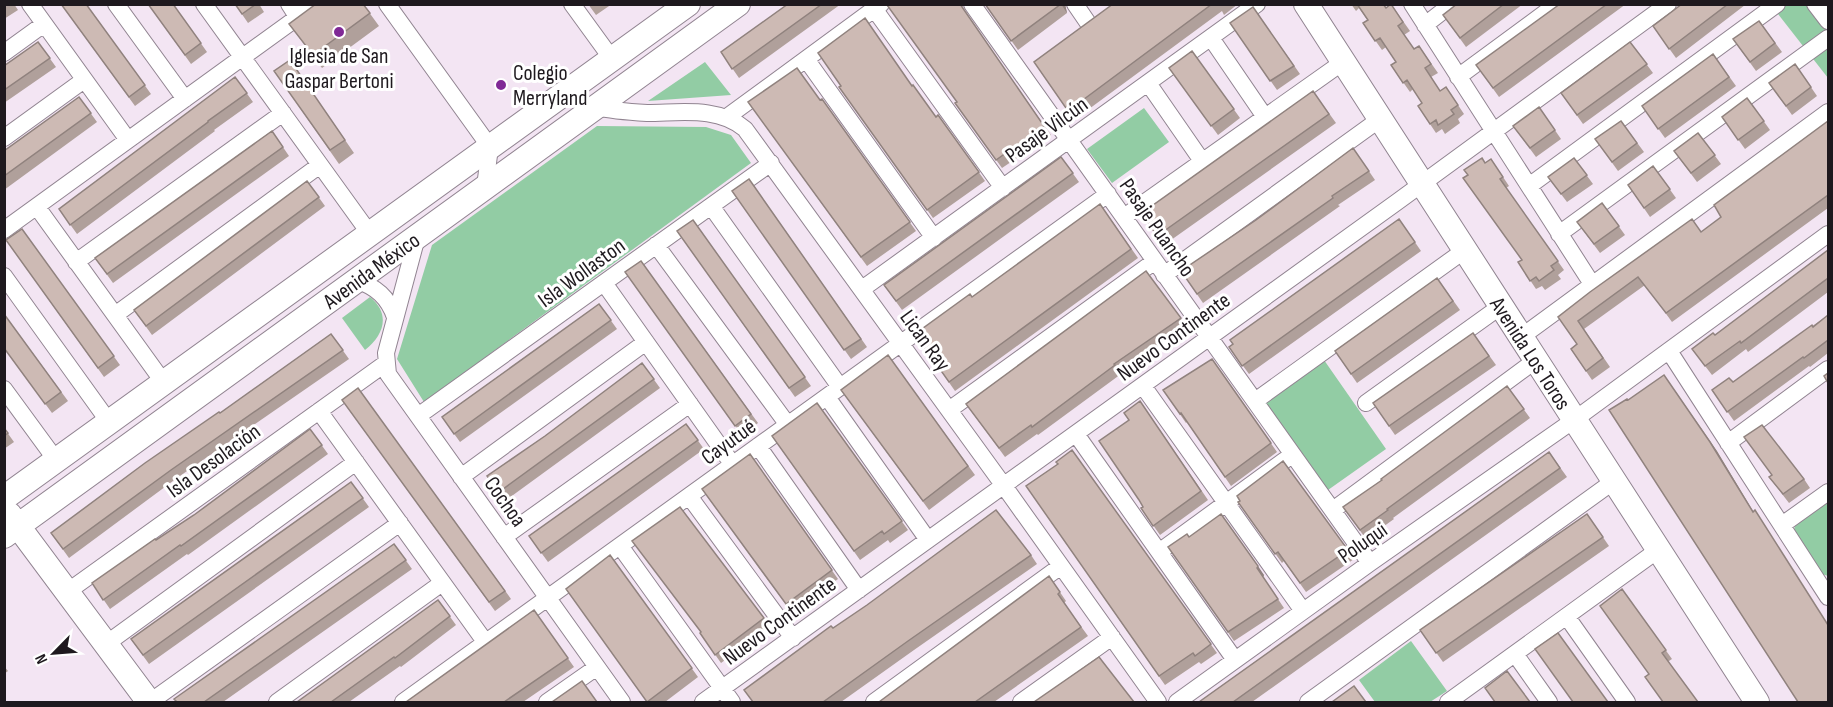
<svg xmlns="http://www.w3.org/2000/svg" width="1833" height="707" viewBox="0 0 1833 707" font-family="'Sofia Sans Condensed',sans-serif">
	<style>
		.green { fill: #92cca4 }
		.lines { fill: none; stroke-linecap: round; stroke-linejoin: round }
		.street-casing { stroke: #918491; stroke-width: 18 }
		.secondary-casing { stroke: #918491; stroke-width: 26 }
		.street { stroke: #fff; stroke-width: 16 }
		.secondary { stroke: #fff; stroke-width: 24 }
		.wall { fill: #b0a09b }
		.shaded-wall { fill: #90827e }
		.building { fill: #cdbab4; stroke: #90827e; stroke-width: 1.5 }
		.poi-dot { fill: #802996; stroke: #fff; stroke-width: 2 }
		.labels { text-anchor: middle; stroke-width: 6; stroke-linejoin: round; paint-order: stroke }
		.poi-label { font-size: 22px; fill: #1e191e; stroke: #fff }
		.street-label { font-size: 22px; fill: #1e191e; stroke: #fff }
	</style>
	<rect width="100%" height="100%" fill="#f3e5f3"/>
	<path class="green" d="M1771,5H1806L1828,33V78Z
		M705,62L731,95L648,101Z
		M1144,108L1169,142L1112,183L1087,149Z
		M597,126L706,127L731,135L751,163L424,402L397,359L432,245Z
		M370,297C391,314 384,335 365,350L342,318Z
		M1324,360L1386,449L1328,490L1265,402Z
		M1828,501V576L1822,574L1794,530L1795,525Z
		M1411,641L1447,691L1430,702H1375L1359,680Z"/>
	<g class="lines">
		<g class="street-casing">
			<path id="street" d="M30,4L128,140
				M116,4L185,99
				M204,4L370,234
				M289,4L298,18
				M387,4L490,147L485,187
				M572,4L612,59
				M972,4L1370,563
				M1075,4L1088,23
				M1412,4L1592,284
				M1815,4L1828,21
				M875,10L1003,188
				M1425,25L1452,4
				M1211,38L1265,117
				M4,53L44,24
				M806,59L934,238
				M1458,77L1557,4
				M1148,83L1202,161
				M596,107C613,111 630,112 647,113C680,113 718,106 745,129L1004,486L1158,702
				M727,117L881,4
				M4,138L84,80
				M1529,186L1777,4
				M711,206L840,387
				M37,207L164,383
				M1124,217L1343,62
				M4,230L316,4
				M1559,234L1828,38
				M417,237L386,353L388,374L622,702
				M656,245L788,425
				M76,262L283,113
				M1164,275L1380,119
				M4,276L109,422
				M356,280C376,287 388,297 395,317
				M604,283L733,465
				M862,289L1257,4
				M115,315L320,165
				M1521,337L1828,112
				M1669,351L1828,597
				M1143,386L1303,611
				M4,389L56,460
				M827,397L928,540
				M1255,401L1465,250
				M1366,403L1501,306
				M949,410L1155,261
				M319,411L486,643
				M418,416L771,163
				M1076,434L1235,660
				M1728,443L1828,369
				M758,446L859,590
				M461,477L646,342
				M689,496L793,638
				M1333,510L1536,360
				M1782,525L1828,492
				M504,537L690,404
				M620,546L732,702
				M1159,552L1285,460
				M67,592L386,363
				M1567,617L1627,702
				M106,644L356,462
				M1515,654L1549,702
				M150,702L400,523
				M277,702L442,583
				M403,702L1108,194
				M547,702L597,667
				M703,702L1397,202L1668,4
				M874,702L1061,566
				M1021,702L1112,637
				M1177,702L1370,563L1574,420L1828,234
				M1308,702L1614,481
				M1448,702L1658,550"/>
		</g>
		<g class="secondary-casing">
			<path id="secondary" d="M1306,4L1757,702
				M4,498L688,4
				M9,514L149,702
				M4,536L738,4"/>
		</g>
		<use href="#street" class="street"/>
		<use href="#secondary" class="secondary"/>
	</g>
	<path class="wall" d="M4,4H14L18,10L4,19Z
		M61,4H86L151,94L135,106Z
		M148,4H173L207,52L191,64Z
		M235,4H259L264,12L248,23Z
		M363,4L379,26L322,68L289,24Z
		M588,4H612L596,15Z
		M788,4H841L739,78L721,52Z
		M888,4H962L963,10L1051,135L1002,168L955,103L957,102Z
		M985,4H1065L1067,13L1018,50Z
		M1113,4H1238L1224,15L1222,11L1074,120L1034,62Z
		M1351,4H1383L1386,8L1391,4L1410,31L1404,35L1414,49L1419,46L1438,73L1431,77L1440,91L1446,87L1464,114L1458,119L1460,123L1445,134L1442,129L1436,133L1418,106L1422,103L1413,89L1410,92L1391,65L1396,62L1386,47L1382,50L1363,23L1368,21L1359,8L1356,11Z
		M1457,4H1523L1466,47L1443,15Z
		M1560,4H1626L1499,97L1476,65Z
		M1682,4H1745V5L1676,58L1653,26Z
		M1253,7L1300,74L1277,90L1230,23Z
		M1759,21L1782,52L1756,71L1733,39Z
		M38,42L56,67L4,103V66Z
		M1630,42L1653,73L1583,124L1561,93Z
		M1192,51L1240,118L1218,135L1169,68Z
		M1713,54L1736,86L1665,138L1642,106Z
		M290,60L354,153L339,164L274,71Z
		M1795,64L1817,96L1792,115L1769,83Z
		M235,77L253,102L214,130L215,131L77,234L59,209Z
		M841,86H912L936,117L938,115L985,181L933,218L839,87Z
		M1313,91L1336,123L1164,245L1142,213Z
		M79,97L97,122L4,190V151Z
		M1747,98L1770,130L1745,149L1722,117Z
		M822,99L916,231L867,266L754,110L820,100Z
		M1539,107L1561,139L1536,157L1513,126Z
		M1621,121L1644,152L1618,171L1595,139Z
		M1828,121V208L1672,322L1645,285L1584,329L1610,367L1592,380L1571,349L1577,344L1558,317L1701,232L1721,217Z
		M272,131L289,156L113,283L95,258Z
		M1698,133L1721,164L1697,182L1674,151Z
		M1353,148L1375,180L1338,205L1340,206L1203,303L1181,271L1256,220Z
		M1061,157L1079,182L902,310L884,285Z
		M1574,158L1593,184L1567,202L1548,177Z
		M1491,159L1509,186L1506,188L1564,270L1558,275L1561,279L1545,290L1542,286L1536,289L1518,262L1522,260L1485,163Z
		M1653,166L1676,198L1650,217L1628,185Z
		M749,179L867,347L851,359L732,191Z
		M307,181L325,206L152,335L134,310Z
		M1602,203L1625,235L1600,253L1577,222Z
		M1100,204L1138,258L955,391L915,334L972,297Z
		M1399,219L1421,251L1249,374L1229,347Z
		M693,220L811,386L795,397L677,231Z
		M22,229L120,365L104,377L6,240Z
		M1828,250V292L1748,352L1746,349L1712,375L1692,349L1715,335Z
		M641,261L758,423L742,435L625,272Z
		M1146,271L1187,327L1120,373L1121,374L1038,435L1037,434L1005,457L966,404Z
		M1437,278L1460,310L1357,383L1335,351Z
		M599,304L617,329L460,442L442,417Z
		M4,314L68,401L52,413L4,348Z
		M1828,315V353L1810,367L1809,366L1734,421L1712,390L1733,382Z
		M1473,333L1496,365L1395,435L1373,403Z
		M331,334L349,359L177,478L69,558L51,533L220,413Z
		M888,355L975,475L929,510L841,390Z
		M1212,359L1277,452L1231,486L1187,422L1186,423L1163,390Z
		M642,363L660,388L505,501L487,476L545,436Z
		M1507,386L1530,418L1393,518L1394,519L1366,539L1343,507L1382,480Z
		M358,388L511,599L495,611L342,400Z
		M1140,401L1208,500L1160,535L1141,508L1143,507L1129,420Z
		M817,403L908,530L890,543L888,540L860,560L772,436Z
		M686,424L704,449L548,562L529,536Z
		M4,428L14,442L4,449Z
		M310,429L328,454L188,555L187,554L110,609L92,583L194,515Z
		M1072,450L1217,653L1201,664L1199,662L1165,685L1026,486L1058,464Z
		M1549,452L1567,477L1252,702H1199Z
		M750,454L838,579L792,613L702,489Z
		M1283,461L1354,559L1306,592L1284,561L1282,563L1238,502Z
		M1769,477L1804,479L1810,488L1789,503Z
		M351,482L369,507L149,664L131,639Z
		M1587,514L1609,546L1443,662L1420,630Z
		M1189,537L1264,575L1263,577L1284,608L1234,641L1175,556Z
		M394,544L412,569L223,702H177Z
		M610,555L698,677L665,702H647Z
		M1031,555L1037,564L914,650L841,702H753L833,628Z
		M1049,576L1066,601L1064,603L1088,636L994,702H879Z
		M1622,589L1672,659L1649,674Z
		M438,600L456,625L401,667L400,666L349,702H297Z
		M534,610L574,667L523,702H406Z
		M764,618L770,627L721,663L700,633Z
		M4,666L8,671L4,674Z"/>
	<path class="shaded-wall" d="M1061,4H1065L1067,13Z
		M1664,375L1717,451L1759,521L1753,512Z
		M1258,566L1264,575L1263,577L1257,568Z"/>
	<path class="building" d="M61,4H86L145,85L129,97Z
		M148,4H173L201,43L185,55Z
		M235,4H256L242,14Z
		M316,4H363L370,13L313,55L289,24Z
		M788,4H822L732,69L721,52Z
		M960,4L1044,126L996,160L955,103L957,102L887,5Z
		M985,4H1061L1011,41Z
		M1113,4H1212L1068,111L1034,62Z
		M1357,4H1383L1386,8L1391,4L1403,22L1398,26L1414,49L1419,46L1431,64L1425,68L1440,91L1446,87L1458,105L1451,110L1454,114L1438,125L1436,120L1430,124L1418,106L1422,103L1407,80L1403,83L1391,65L1396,62L1380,38L1375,41L1363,23L1368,20Z
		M1457,4H1504L1460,38L1443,15Z
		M1560,4H1607L1493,88L1476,65Z
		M1682,4H1728L1669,49L1653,26Z
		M1253,7L1294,66L1270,81L1230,23Z
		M865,18L912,86L913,85L936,117L938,115L979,172L927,210L839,87L841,86L818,53Z
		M1759,21L1775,43L1750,62L1733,39Z
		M38,42L50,58L4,90V66Z
		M1630,42L1647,64L1577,115L1561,93Z
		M1192,51L1234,109L1211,126L1169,68Z
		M1713,54L1729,77L1658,129L1642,106Z
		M290,60L345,140L330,150L274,71Z
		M1795,64L1811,87L1786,106L1769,83Z
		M797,68L820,100L822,99L910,222L861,257L748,102Z
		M235,77L247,93L208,121V122L70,225L59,209Z
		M1313,91L1329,114L1157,236L1142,213Z
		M79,97L91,113L4,176V151Z
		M1747,98L1764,121L1738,140L1722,117Z
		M1539,107L1555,130L1530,148L1513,126Z
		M1621,121L1637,143L1612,162L1595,139Z
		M1828,121V195L1666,313L1638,277L1578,321L1603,358L1586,371L1571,349L1577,344L1558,317L1590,292L1692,219L1701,232L1721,217L1714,205Z
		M272,131L283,147L107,274L95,258Z
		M1698,133L1715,155L1691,173L1674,151Z
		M1353,148L1369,171L1332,196L1333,198L1197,294L1181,271L1256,220Z
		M1061,157L1073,173L896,301L884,285Z
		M1482,158L1485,163L1491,159L1503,177L1500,179L1558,261L1551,266L1554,270L1539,281L1536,277L1530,281L1518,262L1522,260L1463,178L1468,175L1464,170Z
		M1574,158L1587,175L1561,194L1548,177Z
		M1653,166L1670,189L1644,208L1628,185Z
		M749,179L861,339L844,350L732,191Z
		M307,181L319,197L146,326L134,310Z
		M1602,203L1619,226L1594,244L1577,222Z
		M1100,204L1131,249L949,382L915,334L970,294L972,297Z
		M1399,219L1415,242L1242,366L1229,347L1233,344L1230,340Z
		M693,220L805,377L789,388L677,231Z
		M22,229L114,356L98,368L6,240Z
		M1828,250V278L1741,343L1740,341L1705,366L1692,349L1713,333L1715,335Z
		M641,261L751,414L735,426L625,272Z
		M1146,271L1181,318L1114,364L1115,365L1032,427L1031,425L999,448L966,404Z
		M1437,278L1453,301L1351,374L1335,351Z
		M599,304L611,320L454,434L442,417Z
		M4,314L61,392L45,404L4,348Z
		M1828,315V340L1804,358L1803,357L1727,412L1712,390L1729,378L1733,382L1812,325L1813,327Z
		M1473,333L1489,356L1389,426L1373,403Z
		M331,334L343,350L171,470L63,549L51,533L145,463L219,412L220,413Z
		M888,355L968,466L923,501L841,390Z
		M1212,359L1271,443L1225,477L1181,413L1180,414L1163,390Z
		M642,363L654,379L499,492L487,476L545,436Z
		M1828,373V383L1824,376Z
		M1664,375L1710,442L1753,512L1755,510L1828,625V702H1798L1609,410L1627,399L1628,400Z
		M1507,386L1524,409L1387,509L1388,510L1360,530L1343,507L1382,480L1381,479Z
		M358,388L505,591L489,602L342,400Z
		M1140,401L1201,491L1153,526L1141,508L1143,507L1139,500L1099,441L1129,420L1124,413Z
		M817,403L902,521L884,534L882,531L854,551L772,436Z
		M686,424L698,440L541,553L529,536Z
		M1762,425L1804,479L1783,494L1769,477L1772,475L1744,437Z
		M4,428L8,433L4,436Z
		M310,429L322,445L181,546L180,545L103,600L92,583L155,539L156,540L194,515Z
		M1072,450L1211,644L1195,656L1193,653L1159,676L1026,486L1058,464L1056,462Z
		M1549,452L1560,468L1233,702H1199Z
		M750,454L832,570L786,604L702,489Z
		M1283,461L1348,550L1300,583L1278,552L1275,554L1238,502L1240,501L1237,496Z
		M351,482L363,498L143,655L131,639Z
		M680,507L764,618L715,655L700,633L701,632L632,541Z
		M996,510L1031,555L908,641L823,702H753L744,690L831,626L833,628L867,605Z
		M1221,514L1258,566L1257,568L1278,599L1228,632L1168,547L1187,534L1189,537Z
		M1587,514L1603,537L1436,653L1420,630Z
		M394,544L406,560L204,702H177L174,699Z
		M610,555L692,668L647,702L566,589Z
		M1049,576L1060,592L1058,594L1081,627L975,702H879Z
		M1622,589L1666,650L1662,653L1698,702H1663L1645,677L1649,674L1600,606Z
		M438,600L450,616L395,658L394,657L331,702H297Z
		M534,610L568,658L504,702H406Z
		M1558,633L1608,702H1573L1535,649Z
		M1099,657L1134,702H1034Z
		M1507,671L1530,702H1495L1485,688Z
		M582,681L597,702H552Z
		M1354,686L1366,702H1332Z"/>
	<g class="poi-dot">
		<circle cx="339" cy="32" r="6"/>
		<circle cx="501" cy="85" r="6"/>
	</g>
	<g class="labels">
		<g class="poi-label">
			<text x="339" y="63">Iglesia de San<tspan x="339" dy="25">Gaspar Bertoni</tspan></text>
			<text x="513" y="80" text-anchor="start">Colegio<tspan x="513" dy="25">Merryland</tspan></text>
		</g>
		<g class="street-label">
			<text transform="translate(1046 129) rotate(-36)" y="8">Pasaje Vilcún</text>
			<text transform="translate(1158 227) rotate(55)" y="8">Pasaje Puancho</text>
			<text transform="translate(371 270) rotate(-36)" y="8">Avenida México</text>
			<text transform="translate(581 272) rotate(-36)" y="8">Isla Wollaston</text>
			<text transform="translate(1173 336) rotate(-36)" y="8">Nuevo Continente</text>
			<text transform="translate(926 340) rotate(54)" y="8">Lican Ray</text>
			<text transform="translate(1531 353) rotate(57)" y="8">Avenida Los Toros</text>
			<text transform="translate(728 441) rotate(-36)" y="8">Cayutué</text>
			<text transform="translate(213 460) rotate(-36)" y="8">Isla Desolación</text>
			<text transform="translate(506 501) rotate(55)" y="8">Cochoa</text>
			<text transform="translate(1362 542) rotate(-35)" y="8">Poluqui</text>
			<text transform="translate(779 620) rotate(-36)" y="8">Nuevo Continente</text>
		</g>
	</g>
	<rect width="1833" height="707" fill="none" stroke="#1e191e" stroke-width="12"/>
	<g transform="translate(54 653) rotate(245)" stroke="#ffffff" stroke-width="4.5" paint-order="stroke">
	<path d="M0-4.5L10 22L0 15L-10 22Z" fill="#1e191e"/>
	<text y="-9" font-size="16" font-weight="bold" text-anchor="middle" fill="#1e191e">N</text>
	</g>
</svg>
